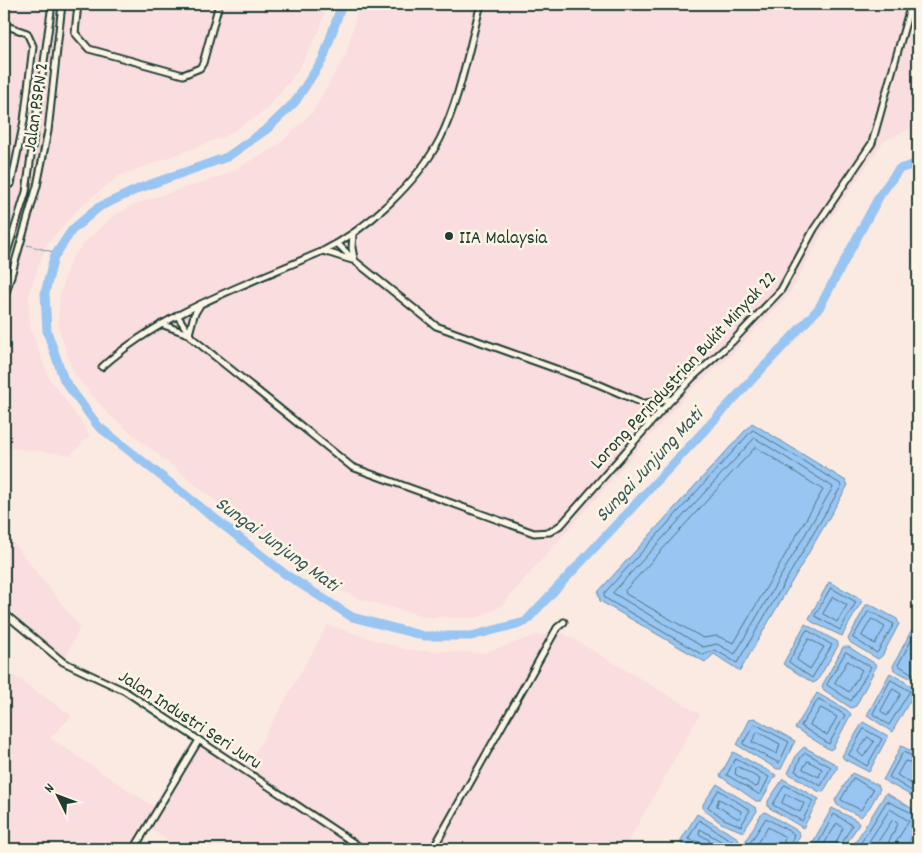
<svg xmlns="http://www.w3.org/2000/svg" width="922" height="853" viewBox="0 0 922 853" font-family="Dekko,sans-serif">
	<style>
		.built { fill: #faddde }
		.water { fill: #98c5f2; stroke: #688fa6 }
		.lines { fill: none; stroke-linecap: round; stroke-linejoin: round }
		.shore { stroke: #4f7380; stroke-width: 1 }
		.stream { stroke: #688fa6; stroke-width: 1 }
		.river { stroke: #98c5f2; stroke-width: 9 }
		.minor-casing { stroke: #1f3d34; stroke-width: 9 }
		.minor { stroke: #fcf5e5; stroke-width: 5 }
		.poi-dot { fill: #1f3d34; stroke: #fcf5e5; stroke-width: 2 }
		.labels { text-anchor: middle; stroke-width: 5; stroke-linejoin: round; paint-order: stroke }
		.street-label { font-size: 19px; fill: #1f3d34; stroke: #fcf5e5 }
		.poi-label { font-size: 19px; fill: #1f3d34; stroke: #fcf5e5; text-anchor: start }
		.water-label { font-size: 20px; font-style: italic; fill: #37585a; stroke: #fcf5e5 }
	</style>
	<rect width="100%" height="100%" fill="#fbeae2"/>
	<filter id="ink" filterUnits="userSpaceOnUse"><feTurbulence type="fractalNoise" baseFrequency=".02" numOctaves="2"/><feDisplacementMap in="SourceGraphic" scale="10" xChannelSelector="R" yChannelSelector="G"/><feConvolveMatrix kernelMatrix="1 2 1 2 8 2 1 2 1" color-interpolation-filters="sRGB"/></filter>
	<g filter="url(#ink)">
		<path class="built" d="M4,4H327L320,29L297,72L266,110L226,136L119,176L83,204L46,245L29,294L30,327L48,376L90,435L71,455L4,447Z
			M359,4H918V125L884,141L827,224L790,293L729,357L688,393L501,606L477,618L428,617L359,599L306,574L109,415L73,373L58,325L60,296L69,262L86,241L112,217L137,203L225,175L277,146L312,113L346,55Z
			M4,531L80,627L66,657L52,648L4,605Z
			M328,625L407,650L484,653L537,635L563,633L700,714L624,849H179L151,829L138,849H4V669L72,716L50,738L154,807L200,738L248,765Z"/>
		<path class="water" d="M752,423L846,481L848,485L740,671L714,654L705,662L600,601L598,592Z
			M829,582L858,597L862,601L842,636L812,622L809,618Z
			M866,605H871L897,619L899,624L882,656L878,659L851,643L848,639Z
			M805,624L838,642V646L817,681L813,683L783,664Z
			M915,630L918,632V682L894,670L893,666L911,631Z
			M843,647H849L877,665L856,706L851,708L824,690L822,686Z
			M890,673L912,686L916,690L892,732L867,715Z
			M817,693L847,710L851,714L833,748L830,750L795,728Z
			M754,718L795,741L781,769H777L737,745L750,719Z
			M863,722L888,736L869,772L844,759L842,756Z
			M901,746L918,754L917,799L883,780Z
			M804,747L837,765V769L823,792L818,791L788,773L797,754Z
			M733,752L776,775L761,801H756L720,776Z
			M852,773L878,785L880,789L870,807L861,817L837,805L835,800Z
			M783,779L819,799L803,828L768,807V801Z
			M717,784L756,808L757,811L743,832L721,823L703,809V804Z
			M886,793L918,812V827L905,849H851Z
			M832,808L856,820L859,824L843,849H809Z
			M765,812L798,831L800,836L793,849H741L760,816Z
			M697,814L738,838L739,841L735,849L681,844V840Z"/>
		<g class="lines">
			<path class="shore" d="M753,430L842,485L737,663L715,650L703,655L605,598L604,594Z
				M755,438L833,487L735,654L717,644L703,647L613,593Z
				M756,447L823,490L734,643L717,636L703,638L626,594L625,591Z
				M831,588L856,602L840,630L815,616Z
				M833,597L847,605L837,622L823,614Z
				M869,611L894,624L877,653L853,638Z
				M872,619L885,627L875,644L862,636Z
				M807,630L832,645L812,678L789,662Z
				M918,636L913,637L898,665L918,677
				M809,639L824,647L810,669L797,660Z
				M846,652L871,667L851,701L827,685Z
				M848,661L862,670L849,692L835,683Z
				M891,680L910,691L889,725L873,714Z
				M893,689L901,694L887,716L881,711Z
				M819,699L845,715L829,744L801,726Z
				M821,708L837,717L827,735L810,725Z
				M755,724L789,742L779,763L743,744Z
				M864,729L882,739L867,766L849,755Z
				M758,732L780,744L777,754L752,742Z
				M868,737L874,742L863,757L858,752Z
				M806,753L831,767L821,786L795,771L801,757Z
				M918,758L903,752L889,777L918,795
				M736,759L769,777L760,795L727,775Z
				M808,761L822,769L819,777L803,769Z
				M918,764L905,761L897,775L918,788
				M739,767L760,779L758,786L755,787L735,774L736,768Z
				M854,778L873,790L861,810L841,800Z
				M785,785L813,801L802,821L773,805Z
				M719,790L750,810L741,826L724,819L708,807Z
				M786,794L804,803L800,812L782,803Z
				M719,799L741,811L740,818H737L717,806Z
				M706,849L703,843L688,839L699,820L732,841L731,849
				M712,849L709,840L699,834L700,829L724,843L725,849
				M746,849L766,818L794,834L789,849
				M753,849L768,827L785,837L782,849
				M815,849L834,814L852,825L839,849
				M821,849L837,823L843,828L833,849
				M857,849L887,801L918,816
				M864,849L890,809L909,821L896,842L895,849
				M873,849L893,819L898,824L889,841L888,849"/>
			<path class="stream" d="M4,240L5,239
				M27,245L57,253"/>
			<path class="river" d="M342,4L323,59L295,102L267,129L227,157L140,188L99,207L72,230L54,257L45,293L47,331L64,380L98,426L285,574L352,617L424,636H471L525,622L819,308L880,195L899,169L918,163"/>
			<g class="minor-casing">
				<path id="minor" d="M78,4L75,33L89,49L183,75L200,68L203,63L219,4
					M4,25L27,33L33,46L24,121L11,184
					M353,234L352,248L354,258
					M338,244L355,261L436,326L598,384L661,411
					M323,251L352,260
					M4,262L26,192L52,4
					M4,300L37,186L48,131L62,4
					M177,315L192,338L352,467L534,533L550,532L562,524L661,411L692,378L732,342L781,290L814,229L872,143L911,4
					M161,324L188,334
					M189,334L194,315L200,305
					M102,367C163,312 248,284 323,251C366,230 417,183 440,139C460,99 469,47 481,4
					M643,403L648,426
					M646,403L672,399
					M4,613L63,662L125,691L363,849
					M134,849L199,740
					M433,849L557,628L564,622"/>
			</g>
			<use href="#minor" class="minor"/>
		</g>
	</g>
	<circle class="poi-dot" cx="449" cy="236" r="5"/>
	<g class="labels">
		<g class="street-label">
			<text transform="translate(34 107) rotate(-82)" y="7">Jalan PSPN 2</text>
			<text transform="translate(682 369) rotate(-47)" y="7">Lorong Perindustrian Bukit Minyak 22</text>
			<text transform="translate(191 718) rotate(33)" y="7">Jalan Industri Seri Juru</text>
		</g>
		<g class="poi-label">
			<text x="459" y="243">IIA Malaysia</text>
		</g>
		<g class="water-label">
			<text transform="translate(648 464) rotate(-47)" y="7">Sungai Junjung Mati</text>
			<text transform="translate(278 543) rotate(36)" y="7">Sungai Junjung Mati</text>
		</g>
	</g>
	<rect width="922" height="853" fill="none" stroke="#fcf5e5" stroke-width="20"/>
	<rect x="10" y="10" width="902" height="833" fill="none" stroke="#1f3d34" stroke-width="2" filter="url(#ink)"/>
	<g transform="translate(58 796) rotate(312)" stroke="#fcf5e5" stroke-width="4" paint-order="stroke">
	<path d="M0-4L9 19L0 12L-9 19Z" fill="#1f3d34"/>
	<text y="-8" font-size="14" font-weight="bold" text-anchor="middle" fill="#1f3d34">N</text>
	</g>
</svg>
